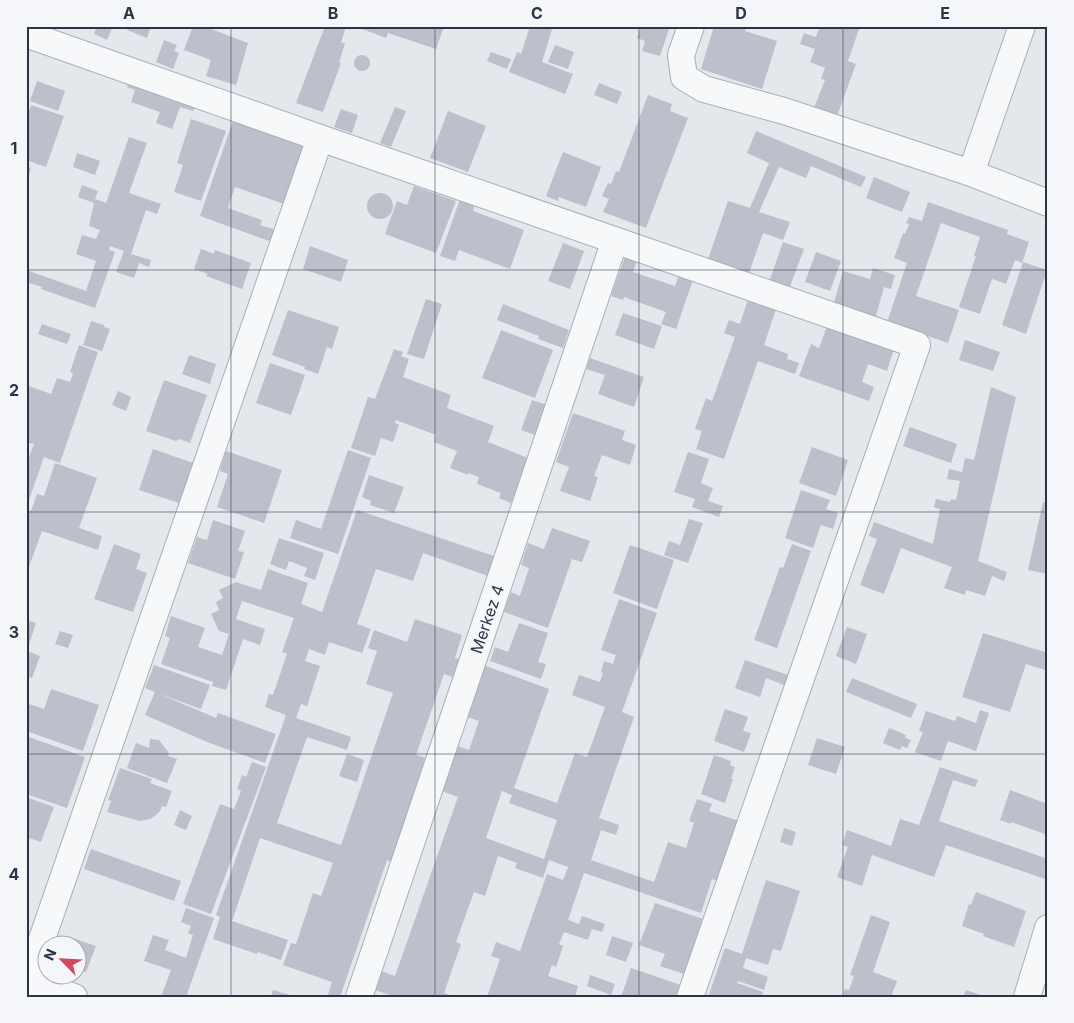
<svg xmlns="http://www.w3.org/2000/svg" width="1074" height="1023" viewBox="0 0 1074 1023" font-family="Inter,sans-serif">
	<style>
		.building { fill: #bbc0ca; fill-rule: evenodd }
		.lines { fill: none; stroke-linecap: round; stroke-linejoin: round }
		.street-casing { stroke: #a9aeb7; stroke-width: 28 }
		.street { stroke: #f7f8fa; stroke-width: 26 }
		.grid { fill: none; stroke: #2b3445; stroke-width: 1; stroke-opacity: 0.55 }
		.labels { text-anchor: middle; stroke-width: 4; stroke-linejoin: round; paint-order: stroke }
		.street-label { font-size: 16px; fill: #2b3445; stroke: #f4f6f9 }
		.neatline { fill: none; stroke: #2b3445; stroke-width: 2 }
		.grid-label { font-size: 16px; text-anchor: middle; font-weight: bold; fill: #2b3445 }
	</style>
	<rect width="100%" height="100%" fill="#e4e7ec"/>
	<path class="building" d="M97,26H113L107,40L94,34Z
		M128,26H151L147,38L127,30Z
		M193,26H203L248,43L236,85L206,76L211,60L184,50Z
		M325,26L346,27L341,42L345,44L339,62L341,63L323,112L296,103Z
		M354,26H435L443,29L436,49L388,33L386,38Z
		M530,26H553L542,62L573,74L565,94L509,72L517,52L521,54Z
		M641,26H670L660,56L642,51L645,41L637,38Z
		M714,26H742L746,28L745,31L777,41L762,89L701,69Z
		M820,26H860L848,61L856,64L837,116L814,108L825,80L821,79L825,68L810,62L815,49L800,44L804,33L816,37Z
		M164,40L177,45L174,51L179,53L173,69L156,62Z
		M555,45L574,52L568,69L548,62Z
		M491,52L511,59L507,69L487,61Z
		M354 63a8 8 0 1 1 16 0a8 8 0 1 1-16 0Z
		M130,78L197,101L193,111L180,107L172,129L156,123L160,112L131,102L135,90L127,87Z
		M37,81L65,91L58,111L30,101Z
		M599,83L622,92L617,104L594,95Z
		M648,95L672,104L670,111L688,118L646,228L603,212L609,199L602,196L608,183L611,184L616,171L619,172Z
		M31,105L64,116L46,167L26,160V120Z
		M395,107L406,111L391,147L380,143Z
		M341,109L358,115L352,133L334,127Z
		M448,111L486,126L468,172L430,158Z
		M234,118L305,145L284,204L235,187L228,208L262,220L260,225L276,230L272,242L200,216Z
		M191,119L226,131L201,201L174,192L183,165L177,163Z
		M756,131L866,177L861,187L811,166L806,178L779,167L759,212L790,222L783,240L763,233L748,276L707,262L728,201L750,208L769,163L747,153Z
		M129,137L147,143L129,193L161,204L157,214L146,210L131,254L151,260L149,267L139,263L134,278L116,272L124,251L110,246L109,250L115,252L95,308L41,289L42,287L26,282V270L86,291L96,261L76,254L82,235L96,239L100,230L89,226L94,203L78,197L82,185L98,191L95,199L106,203Z
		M563,152L601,167L586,207L559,197L558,201L546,196Z
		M77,153L100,161L95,175L73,167Z
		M26,166L31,168L27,182H26Z
		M874,177L910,192L902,212L866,198Z
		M414,186L456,201L436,253L385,234L397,201L407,205Z
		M367 206a13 13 0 1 1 26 0a13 13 0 1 1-26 0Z
		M460,199L475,204L473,211L524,230L510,269L459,250L455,261L440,256Z
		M928,202L1008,230L1007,234L1029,242L1022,263L1015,260L1006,284L992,279L980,314L959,307L976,256H974L980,237L941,223L916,296L959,310L948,343L925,335L885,328L907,263L894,258L903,233L905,234L909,224L906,223L909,217L922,221Z
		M783,242L804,249L789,289L769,282Z
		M563,243L584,251L570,289L548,281Z
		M310,246L348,260L341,282L303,269Z
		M201,249L214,254L215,250L251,263L242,289L206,276L208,274L194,269Z
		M816,252L841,261L830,291L805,282Z
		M626,254L638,258L633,272L675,286L679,275L693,280L676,329L661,324L666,312L624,297L623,300L611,296Z
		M1023,262L1047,270L1026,334L1002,325Z
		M873,268L895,275L891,289L884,287L874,323L833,306L843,271L870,279Z
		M426,299L442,304L424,359L407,354Z
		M748,299L776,309L764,345L788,354L787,359L799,363L795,374L758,361L724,459L696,449L702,431L695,429L706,398L712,401L735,337L724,333L729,320L740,324Z
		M503,304L569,330L563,348L538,339L539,336L497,320Z
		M288,310L339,327L332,349L327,347L318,374L304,369L305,367L272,355Z
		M623,313L662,326L654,349L615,335Z
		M91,321L104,325V327L110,329L102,351L83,345Z
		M42,324L71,334L67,344L38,334Z
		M827,326L894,349L887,371L868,364L862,382L874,387L869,401L799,376L811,344L819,348Z
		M501,330L553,350L535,398L482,378Z
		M965,340L1000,352L993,371L959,360Z
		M79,345L98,352L60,463L44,457L29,500L26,499V465L34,444L26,442V385L51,394L57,378L70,382L73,373L70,372Z
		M394,349L403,352L401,356L409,359L403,377L451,395L447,408L494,426L488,442L528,458L511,503L499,498L501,493L477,484L479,477L468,473V475L450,468L457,451L434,442L436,435L396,420L395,423L399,425L393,442L381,438L375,456L351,448L368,397L375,399Z
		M189,355L216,364L210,384L182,374Z
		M590,358L644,377L634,407L598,394L605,375L586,369Z
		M270,363L305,375L291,415L256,403Z
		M164,380L207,395L190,443L179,439L176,441L146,431Z
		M991,387L1016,397L978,561L1007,572L1004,581L992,576L985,596L966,590L965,595L944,588L952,567L901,548L884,594L860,585L877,539L869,536L874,522L933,544L940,509L934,507L936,499L950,502L951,499L956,500L960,481L947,479L949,469L962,472L965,458L974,460Z
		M118,391L131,397L126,411L112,405Z
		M532,400L547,405L535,435L521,430Z
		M573,413L625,431L622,440L636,445L630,465L602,455L594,476L598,477L590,501L560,491L569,467L556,462Z
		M910,427L957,444L951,463L903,446Z
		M812,447L848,460L836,496L799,483Z
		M153,449L196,464L182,504L139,490Z
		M348,450L371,458L338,554L290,538L296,520L321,529Z
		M226,451L282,470L264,523L217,507L228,474L220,471Z
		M688,452L709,459L701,483L713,488L708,501L723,506L719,517L692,507L695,499L674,492Z
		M55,463L97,478L79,528L102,536L98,550L42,531L26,575V509L31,511L37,494L44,496Z
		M369,475L404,487L394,513L370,505L371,501L362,497Z
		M801,490L830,500L826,509L838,513L833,529L821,525L813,548L785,538Z
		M1043,502L1048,503V574L1028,570Z
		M357,510L494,556L488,576L423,553L413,581L376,569L357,624L371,629L362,653L329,642L325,655L309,649L305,661L320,666L307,706L301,704L296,718L351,737L347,750L307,737L277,823L341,845L393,693L366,684L377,651L368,648L374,630L407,642L415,619L462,635L455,658L461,660L455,678L444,674L416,755L426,758L391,862L387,860L340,997H333L328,995L332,982L283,965L291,943L296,944L313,893L321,896L333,863L260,838L232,921L288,940L281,960L258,952L257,954L213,939L220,917L216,915L286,715L265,707L269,694L273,695L287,654L282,652L294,618L242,601L236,619L265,629L260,645L243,639L226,690L212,686L213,682L161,664L170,638L165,636L171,616L205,628L198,647L222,655L229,634L219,631L211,614L219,610L216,602L223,598L219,590L236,582L261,590L268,569L308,583L301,604L322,612Z
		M689,519L703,523L688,563L664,555L669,541L680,545Z
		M213,520L245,531L238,551L244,552L235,579L188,563L197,537L207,540Z
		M552,528L590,541L582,562L572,559L548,628L504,612L511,592L520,596L529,568L521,565L528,543L544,549Z
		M279,538L324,553L315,580L304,576L307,568L289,561L286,570L270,564Z
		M114,544L141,554L136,569L147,573L133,612L94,599Z
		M792,544L811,551L777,648L754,640L780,567L783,568Z
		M630,545L674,560L657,609L613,593Z
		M619,599L657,613L622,712L634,717L599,818L619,825L616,835L601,830L591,860L654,882L668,842L686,848L694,823L689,821L697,799L712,804L709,811L742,822L722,882L712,879L701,913L584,873L568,920L579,924L582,916L605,924L602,932L592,929L588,940L564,932L559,944L563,946L556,967L552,965L548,976L578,986L575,997H487L500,959L491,956L496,942L520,951L547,874L563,880L568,867L549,860L543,878L515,868L517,863L498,856L485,896L474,892L456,942L461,944L444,993L450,995V997H396L375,990L381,971L395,976L458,797L439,790L455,745L469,750L479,721L465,716L483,665L549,689L514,788L557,803L575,753L587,757L605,707L572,695L579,675L600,682L603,673L601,672L604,661L613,664L616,655L601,650ZM502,791L512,795L509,803L557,820L544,859L486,838Z
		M26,620L36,623L27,651L40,656L32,678L26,676Z
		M519,623L548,633L538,662L546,664L541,679L490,661L495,647L508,652Z
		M847,627L867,634L856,664L836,656Z
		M60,631L73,635L68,648L55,644Z
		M983,633L1048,653V671L1026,664L1010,712L962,697Z
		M745,660L788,675L784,685L766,678L760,697L735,688Z
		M154,665L210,685L201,709L157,693L216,718L218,713L276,734L265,763L207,742L145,715L155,692L145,688Z
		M852,678L917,704L911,718L846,692Z
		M51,689L99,705L83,751L26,731V703L44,709Z
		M725,709L748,717L743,731L751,733L744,752L714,741Z
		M980,710L989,713L976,751L948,741L941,761L915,752L923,732L919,731L926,711L955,721L957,716L976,723Z
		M889,728L906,735L905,738L911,740L907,748L902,746L900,750L883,743Z
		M29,737L85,757L67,808L26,794V744Z
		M817,738L845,747L836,774L808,765Z
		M150,739L159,740L169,753L168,756L177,759L167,783L127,768L136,743L149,748Z
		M347,754L364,760L357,782L339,776Z
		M714,755L731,761L730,765L735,767L731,779H733L725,803L701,794Z
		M252,762L266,767L211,914L183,904L220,804L234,809L241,791L237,789L242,775L246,777Z
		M940,767L978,780L975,787L953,780L939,821L1048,859V880L946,845L934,877L872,855L862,886L837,877L848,847L842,845L847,830L891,846L900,819L919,825Z
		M120,768L152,779L150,783L172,791L166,807L162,806L160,811L155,816L150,819L140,821L107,812L111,801L108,800Z
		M1010,790L1048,804V827L1045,834L1011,822V824L1000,820Z
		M26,797L54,807L41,842L26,837Z
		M180,810L192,816L186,830L174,825Z
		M784,828L796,832L792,846L780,842Z
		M91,849L181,881L174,901L84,869Z
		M766,880L800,891L781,951L773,949L768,965L746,958L743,968L768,977L764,990L738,981L737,983L763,992L762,995L766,997H708L725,948L742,954Z
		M976,892L1026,911L1014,947L983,936L984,934L962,926L969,904L971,905Z
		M655,903L706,920L687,975L660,966L665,954L639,945Z
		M186,908L214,918L186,997H161L171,970L144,961L153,935L169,940L165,950L186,958L193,935L188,933L191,926L181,922Z
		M871,915L890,922L873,972L897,981L891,997H842L845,989L849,990L854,976L850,975Z
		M612,936L633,943L626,962L606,955Z
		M75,939L96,946L86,972L78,969V946H72Z
		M631,968L681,985L677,997H621Z
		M590,975L615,984L611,995L587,986Z
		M273,990L293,996V997H271Z
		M966,990L984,996V997H963Z"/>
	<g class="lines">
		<g class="street-casing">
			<path id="street" d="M691,26L681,55L684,77L704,89L784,111L971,173
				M1022,26L971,173L1048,203
				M26,34L320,138
				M26,980L74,997
				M26,985L320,138L917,345L690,997
				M359,997L615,240
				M1027,997L1048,928"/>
		</g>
		<use href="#street" class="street"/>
	</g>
	<path class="grid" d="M231,26V997M435,26V997M639,26V997M843,26V997M26,270H1048M26,512H1048M26,754H1048"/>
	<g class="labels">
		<g class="street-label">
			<text transform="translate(487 619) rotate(-71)" y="6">Merkez 4</text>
		</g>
	</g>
	<rect width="1074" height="1023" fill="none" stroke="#f4f6f9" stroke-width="55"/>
	<g transform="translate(62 960) rotate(294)"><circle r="24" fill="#f4f6f9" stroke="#a4a8b1"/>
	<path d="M0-4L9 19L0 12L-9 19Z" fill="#d1495b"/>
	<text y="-8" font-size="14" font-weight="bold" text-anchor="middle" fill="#2b3445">N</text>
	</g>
	<rect x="28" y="28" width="1018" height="968" class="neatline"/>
	<g class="grid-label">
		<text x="129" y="19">A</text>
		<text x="333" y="19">B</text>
		<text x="537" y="19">C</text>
		<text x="741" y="19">D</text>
		<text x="945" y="19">E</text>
		<text x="14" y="154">1</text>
		<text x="14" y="396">2</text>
		<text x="14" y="638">3</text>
		<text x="14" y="880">4</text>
	</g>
</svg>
